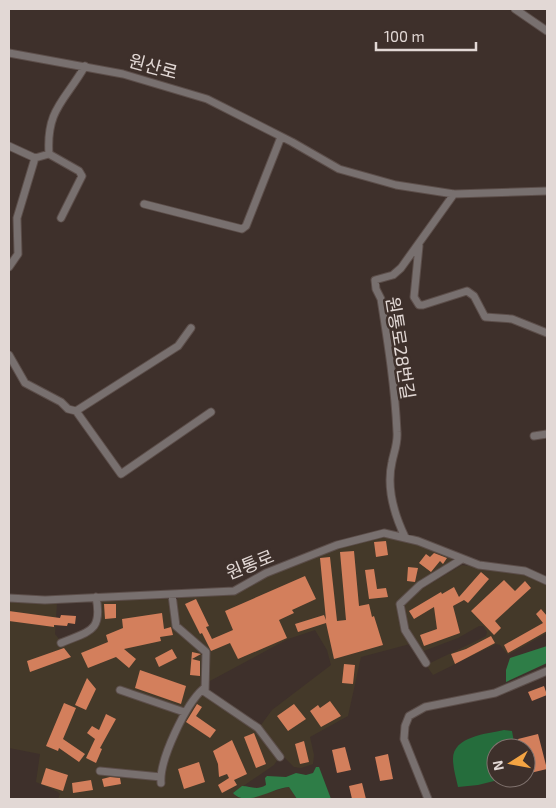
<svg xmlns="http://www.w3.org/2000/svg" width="556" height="808" viewBox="0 0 556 808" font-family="'Exo 2','Noto Sans KR',sans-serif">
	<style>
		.industrial { fill: #443929 }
		.green { fill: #256d3c }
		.forest { fill: #2e7d47 }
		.building { fill: #d37f5c }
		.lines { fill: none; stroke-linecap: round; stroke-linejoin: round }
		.minor-casing { stroke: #5c4e4a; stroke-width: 9 }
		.minor { stroke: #78706f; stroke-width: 7 }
		.labels { text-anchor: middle; stroke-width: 5; stroke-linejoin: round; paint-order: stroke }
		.street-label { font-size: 18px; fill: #e2d8d5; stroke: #3e302b }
	</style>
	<rect width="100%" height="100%" fill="#3e302b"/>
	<path class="industrial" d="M381,536L400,538L451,556L452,561L415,586L398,601L400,619L410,644L361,657L348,716L310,737L314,755L313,764L301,768L294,767L283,756L261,725L272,710L331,665L327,650L315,630L288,639L208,682L206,677L210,659L208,651L204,644L179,625L175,602L179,598L241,591L272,574L352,542Z
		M462,565L523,574L547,584V633L508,655L500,645L496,644L433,675L426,665L474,642L486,636L487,632L483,626H479L458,638L421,652L406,624L403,605L423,588Z
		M168,599L174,629L203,650L204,662L201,687L204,695L253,727L278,759L274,765L233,793L237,797L246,798L289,787L297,799H58L60,794L58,792L36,782L40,754L9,748V602L57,603L55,634L59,639L88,628L94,623L95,600Z"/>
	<path class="green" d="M504,730L512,731L515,748H496V778H506L478,785L458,787C456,778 453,768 453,759C453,736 487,734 504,730Z"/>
	<path class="forest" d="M547,646V663L506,682V670L510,658Z
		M316,767H319L331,799H297L289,787C272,788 246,808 233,793L242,786C251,786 256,791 266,785L265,778L267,776L286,777L296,773L306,775L313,773Z"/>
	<path class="building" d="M386,541L388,555L376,557L374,542Z
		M354,551L359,606L369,604L372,617L374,616L383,645L334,659L326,623L298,632L295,624L324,615L326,620L320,558L330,557L337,621L346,620L340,552Z
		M434,553L447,558L443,564L440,561L431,572L419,563L426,554L430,557Z
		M408,567L418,568L415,582L407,581Z
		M374,569L377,589L386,588L388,597L369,599L365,570Z
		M481,572L489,579L468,603L464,600L453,606L460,633L424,646L420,635L437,629L434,607L414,619L409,611L441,592L442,594L454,587L459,597Z
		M305,576L316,599L292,610L294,613L279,620L287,638L238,659L230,643L211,651L202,633L200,634L185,604L196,599L209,626L206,627L212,639L233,630L225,611Z
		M504,580L515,591L525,581L531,588L495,621L501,628L494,635L471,611Z
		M104,604H116V618L105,619Z
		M541,609L547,616V631L508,653L504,645L543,623L536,614Z
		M9,611L60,618L61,615L76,616L75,624L68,623L67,626L54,625V627L9,621Z
		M162,613L164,629L171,627L173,635L160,637L161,641L124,649L136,659L129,668L116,657L88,668L81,653L108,642L106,635L123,628L122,619Z
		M491,636L495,643L455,664L451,654L466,649Z
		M64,648L71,657L30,672L27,661Z
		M172,649L177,658L159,667L155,658Z
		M192,652L201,654L192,659L200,661V676L190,675Z
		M344,664L355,665L353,684L342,683Z
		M140,670L186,686L181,704L135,688Z
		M87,678L96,689L86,710L75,705Z
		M544,686L547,695L532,701L528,692Z
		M330,701L341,716L321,727L310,711L318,705L320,708Z
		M64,703L76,708L63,739L85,754L79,762L59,748L58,751L46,746Z
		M197,704L202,707L196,716L216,730L210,738L186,722Z
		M294,704L306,719L288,731L277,716Z
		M106,714L116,719L100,748L102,749L96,763L86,758L95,739L87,733L92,726L99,730Z
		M254,733L266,764L256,768L244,737Z
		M538,734L547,769L526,774V748H520L518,739Z
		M232,740L247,774L234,780L237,785L222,793L218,785L229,778L227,774L219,777L218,764L213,751Z
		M304,741L309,762L300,764L295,744Z
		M345,747L351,770L337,773L332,750Z
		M388,754L393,779L380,781L375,757Z
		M199,762L205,782L184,789L178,769Z
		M46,768L68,775L63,791L41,784Z
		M110,777L120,778L121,784L104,787L102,779Z
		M91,780L93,790L73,793L72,783Z
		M362,783L366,799H352L349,786Z"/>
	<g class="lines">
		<g class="minor-casing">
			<path id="minor" d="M515,9L547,31
				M9,53L123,74L207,99L292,142L339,169L396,185L454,194L547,191
				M9,146L35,158
				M49,154L79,171L82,176L61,218
				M144,204L242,229L246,226L281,137
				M419,246L414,297L419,305H423L467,291L474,296L485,317L512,319L547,333
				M9,267L18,254L17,218L35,158L49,154C46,109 65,101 85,66
				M9,355L25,383L61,402L68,409L76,411L178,346L191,328
				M76,411L121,474L211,412
				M534,436L547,434
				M405,537C394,514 386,488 392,462C394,452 398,443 397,432C395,387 388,343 381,299L376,289L375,280L393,275L401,268L454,194
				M172,595L176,626L206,652L205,692L258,728L280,757
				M9,598L45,600L234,591L266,573L337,545L384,533L418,541L479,565L525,571L547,581
				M61,643C89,631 103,632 96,597
				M426,663L405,630L400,604L420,585L462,559
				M120,690L184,712
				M100,771L161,777
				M161,783C159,760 186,704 203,689
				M428,799L404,739L405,726L409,716L425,707L495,693L547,671"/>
		</g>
		<use href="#minor" class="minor"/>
	</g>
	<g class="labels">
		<g class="street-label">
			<text transform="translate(153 67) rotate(15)" y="6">원산로</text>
			<text transform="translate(400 348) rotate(81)" y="6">원통로28번길</text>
			<text transform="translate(250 565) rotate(-22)" y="6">원통로</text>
		</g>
	</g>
	<rect width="556" height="808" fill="none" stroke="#e2d8d5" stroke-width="20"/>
	<g transform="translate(511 763) rotate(259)"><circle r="24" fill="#3e302b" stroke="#80736f"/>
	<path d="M0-4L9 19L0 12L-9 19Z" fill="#f4a443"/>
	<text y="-8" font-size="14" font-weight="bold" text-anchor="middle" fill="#e2d8d5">N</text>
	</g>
	<path d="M376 42v8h100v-8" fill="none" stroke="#e2d8d5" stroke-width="2.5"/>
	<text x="384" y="42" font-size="15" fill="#e2d8d5" stroke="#3e302b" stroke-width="4" paint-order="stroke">100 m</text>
</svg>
